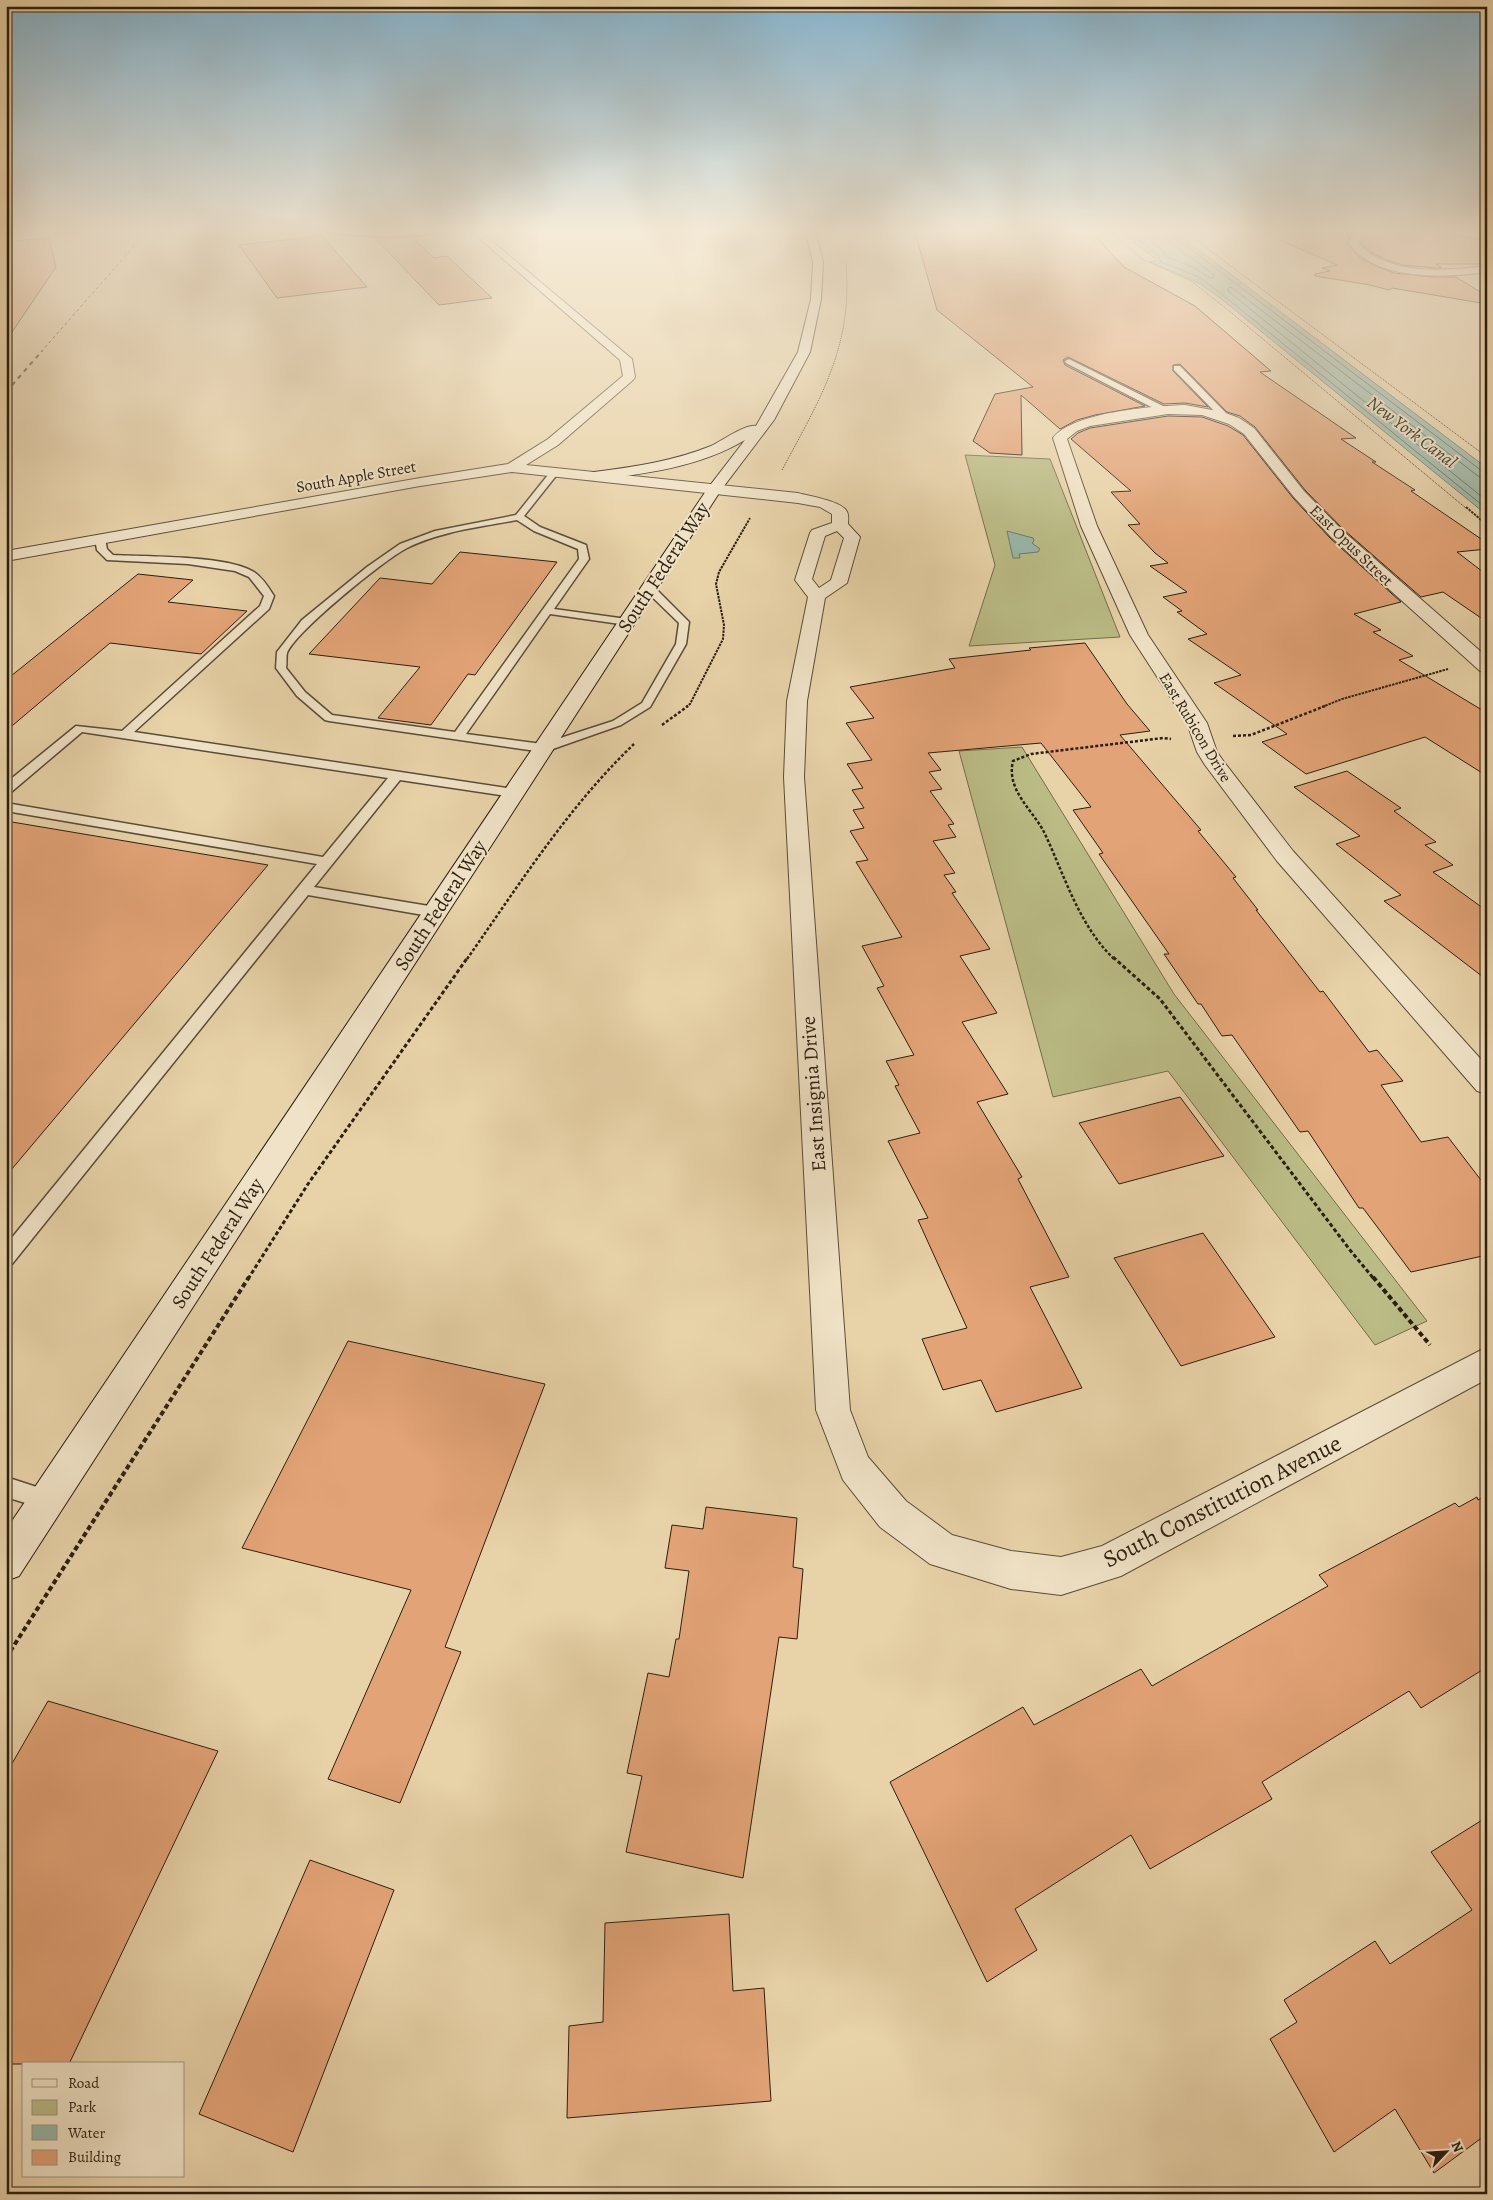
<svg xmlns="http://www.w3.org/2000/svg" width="1493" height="2200" viewBox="0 0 1493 2200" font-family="Alegreya,serif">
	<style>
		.green { fill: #babb85; stroke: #726d4b }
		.water { fill: #97b7aa; stroke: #6c7a6d }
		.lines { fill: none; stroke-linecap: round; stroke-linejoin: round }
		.shore { stroke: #616b5e; stroke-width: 1 }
		.building { fill: #e2a376; stroke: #2b1f11 }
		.lane-casing { stroke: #5a4c37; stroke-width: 3 }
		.street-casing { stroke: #5a4c37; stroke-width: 2 }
		.secondary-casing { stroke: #2b1f11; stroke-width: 2 }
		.path-far4 { stroke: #2b1f11; stroke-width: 1; stroke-dasharray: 1 1; stroke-linecap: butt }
		.path-far3 { stroke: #2b1f11; stroke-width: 2; stroke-dasharray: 2.5 1; stroke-linecap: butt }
		.path-far2 { stroke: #2b1f11; stroke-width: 2.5; stroke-dasharray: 3 2; stroke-linecap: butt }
		.path-far1 { stroke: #2b1f11; stroke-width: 3; stroke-dasharray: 4 2.5; stroke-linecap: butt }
		.path { stroke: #2b1f11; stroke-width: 4; stroke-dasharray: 5 3; stroke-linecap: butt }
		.lane { fill: #f0e2c6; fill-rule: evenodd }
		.street { fill: #f0e2c6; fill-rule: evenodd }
		.secondary { fill: #f0e2c6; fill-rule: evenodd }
		.rail-far1 { stroke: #2b1f11; stroke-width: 1; stroke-dasharray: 3 3; stroke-linecap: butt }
		.rail { stroke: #2b1f11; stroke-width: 2; stroke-dasharray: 4.5 4.5; stroke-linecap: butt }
		.labels { text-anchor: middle; stroke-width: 4; stroke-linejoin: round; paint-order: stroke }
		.far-street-label { font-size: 16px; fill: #2b1f11; stroke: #f0e2c6 }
		.far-water-label { font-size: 18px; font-style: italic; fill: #4b4d3f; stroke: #f0e2c6 }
		.street-label { font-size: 20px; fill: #2b1f11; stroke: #f0e2c6 }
		.near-street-label { font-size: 24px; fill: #2b1f11; stroke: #f0e2c6 }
	</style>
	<rect width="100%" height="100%" fill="#e8d2a8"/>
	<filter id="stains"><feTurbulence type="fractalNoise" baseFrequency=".004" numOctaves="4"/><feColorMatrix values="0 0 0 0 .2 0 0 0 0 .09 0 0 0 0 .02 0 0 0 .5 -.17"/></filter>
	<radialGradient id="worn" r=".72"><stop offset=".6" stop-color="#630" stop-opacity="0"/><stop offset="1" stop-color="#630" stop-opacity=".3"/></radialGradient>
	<path class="green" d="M965,455L1050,459L1120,637L969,646L995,565Z
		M1022,747L1174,994L1427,1321L1375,1345L1168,1071L1053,1097L959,751Z"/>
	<path class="water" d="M1117,229H1171L1487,468V515L1220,298L1197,282L1150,262L1157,260Z
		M1007,531L1033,538L1034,541L1032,543L1040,549L1038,552L1019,554L1020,558H1013Z"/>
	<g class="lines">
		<path class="shore" d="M1125,229L1158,255L1161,262L1199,277L1223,295L1487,509
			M1135,229L1162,250L1167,257L1190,266L1211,278L1214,277L1213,274L1167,240L1163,229
			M1169,229L1172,235L1482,471L1487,472
			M1487,478L1478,476L1231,287L1228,288V291L1487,501"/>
	</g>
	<path class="building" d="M914,229H1089L1124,267L1195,306L1271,371L1260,372L1356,438L1341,439L1376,462H1372L1415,490L1411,491L1487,543V549L1457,552L1487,575V622L1443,592L1421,597L1344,530L1305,490L1255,427L1240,416L1227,412L1180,364L1173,365V371L1208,407L1185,403L1164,404L1068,357L1063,360L1065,365L1145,406L1095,415L1077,420L1060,429L1021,395L1022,455L990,453L973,441L995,394L1033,387L937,310Z
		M1254,229H1357L1350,236L1347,243L1360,258L1376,266L1394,273L1432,277H1456L1487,296V304L1392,288L1389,290L1370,285L1315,276V274L1330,271L1322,268L1337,265Z
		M1372,229H1446L1450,233L1487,242V264H1436L1442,268H1436L1402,265L1387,260L1372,253L1361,243Z
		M322,236L367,287L277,298L239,245Z
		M374,237H412L434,258L447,256L492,298L439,305Z
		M49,238L56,267L6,341V242Z
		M1168,416L1202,417L1228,426L1243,435L1293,498L1330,538L1401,602L1354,614L1381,630L1373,632L1413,656L1399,660L1487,713V776L1425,737L1306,774L1262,742L1287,734L1214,683L1241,675L1188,639L1207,634L1177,612L1182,611L1163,597L1187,592L1150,566L1168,563L1155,553L1128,525L1140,524L1111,492L1131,491L1071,439L1078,433L1090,428Z
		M460,552L557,562L475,675L468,674L431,725L378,718L420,667L309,654L380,578L432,584Z
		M138,574L193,580L168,602L247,611L201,654L110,643L6,731V680Z
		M1085,643L1127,704L1150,731L1120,735L1201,830L1198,831L1236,877L1233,878L1258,910H1256L1320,992L1323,991L1369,1052L1377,1050L1403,1081L1381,1085L1421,1142L1448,1137L1487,1188V1255L1411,1272L1363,1208H1359L1308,1131L1300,1132L1232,1035L1222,1036L1201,1004H1198L1164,954H1169L1099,854L1103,853L1073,810L1091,807L1041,743L928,753L941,770L929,772L942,789L930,791L954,824L948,825L956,837L933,841L955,873L944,875L956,892L952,893L990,949L960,956L997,1013L962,1022L1008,1094L977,1102L1022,1177L1018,1179L1069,1277L1030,1287L1082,1388L996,1412L981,1380L943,1390L922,1339L967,1328L918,1220L928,1218L888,1141L920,1133L895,1086L899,1085L886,1061L914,1055L877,988L884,986L862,946L902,937L856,862L868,860L850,831L864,828L853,810L864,808L852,790L863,788L847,764L872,760L846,723L874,718L850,687L955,668L949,659L1031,650L1029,648Z
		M1347,771L1401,808L1394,811L1436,842L1425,845L1453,865L1433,872L1487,911V980L1384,901L1401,895L1336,844L1360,836L1294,787Z
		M6,821L268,865L6,1176Z
		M1180,1097L1224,1156L1119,1184L1079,1123Z
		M1203,1233L1275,1337L1181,1366L1114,1258Z
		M348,1341L545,1384L445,1647L461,1652L400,1803L328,1779L411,1590L242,1548Z
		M1487,1495V1667L1421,1708L1409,1691L1262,1782L1272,1799L1150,1869L1131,1835L1015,1909L1037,1950L987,1982L890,1782L1023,1707L1034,1725L1141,1669L1152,1686L1328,1586L1319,1575L1455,1503L1459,1507L1477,1497L1478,1500Z
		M706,1507L797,1518L793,1567L803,1569L797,1639L779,1637L743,1878L626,1852L642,1776L627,1773L648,1673L669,1677L676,1639H679L689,1571L665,1568L672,1525L703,1529Z
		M48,1701L218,1751L69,2064H6V1774Z
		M1487,1817V2134L1434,2173L1395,2109L1334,2152L1270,2039L1297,2022L1284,2000L1375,1941L1390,1964L1472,1910L1431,1852Z
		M310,1860L394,1890L293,2152L199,2114Z
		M729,1914L733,1991L764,1988L771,2101L567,2118L569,2026L603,2022L605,1923Z"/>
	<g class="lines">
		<g class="lane-casing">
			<path id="lane" d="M316,229L369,233L455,229C438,238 333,238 316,229Z
				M473,229H479L485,236L480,237Z
				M1069,359L1165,407L1166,409L1159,411L1066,363L1065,361Z
				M1174,366H1180L1227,414V418H1221L1174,370Z
				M555,469L559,472L524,516L540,527L586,545L589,559L554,609L627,619L632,622L627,625L550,614L466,734L542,744L613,721L642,703L676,644L679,623L645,590V586H653L689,622L686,644L650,707L621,725L547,751L543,752L329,721L325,720L297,696L276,668L277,652L302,620L367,567L400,544L435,531L516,515L552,470ZM517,520L534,531L578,549L579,559L455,732L332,715L305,692L286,668C287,663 286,657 287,653C295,632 385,559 407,548C441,531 481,527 517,520Z
				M100,536L105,539L107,549L113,555C148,557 226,555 254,572C263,578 269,588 274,596L269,609L134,732L514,789L520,793L514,797L400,780L314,887L435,907L440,909L442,912L440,915L435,917L308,895L12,1264L6,1267V1245L317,864L6,811V803L323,857L388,778L82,732L10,793L6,794V783L76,726L122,731L260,606L264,596L249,577L235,571L188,564L107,560L97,550L95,539Z
				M6,1477L55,1493L59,1500L55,1507L48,1510L6,1497Z"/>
		</g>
		<g class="street-casing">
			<path id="street" d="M1360,229H1370L1361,238L1359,244C1389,276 1446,271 1487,266V272C1445,278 1377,281 1349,244L1351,237Z
				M1448,229H1464L1487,234V240L1450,231Z
				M482,233L632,359L635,377L633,380L558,445L526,465L798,493C808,496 843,501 847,512C849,515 848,521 848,524L860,537L847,583L825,598L807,701L804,777L850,1410L868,1457L906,1501L952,1535L1011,1551L1061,1557L1102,1546L1487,1347V1379L1121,1576L1061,1595L1011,1589L930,1564L880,1527L843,1480L816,1410L784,777L787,701L808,597L795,580L810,533L812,530L832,523V514L820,507L798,503L512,472L420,486L6,561V551L420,478L508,464L548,439L623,376L620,360L479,238L477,236ZM837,531L844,538L831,580L819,588L812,579L825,536Z
				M1185,405L1223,412L1239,418L1254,428L1304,491L1343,531L1487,657V672L1480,671L1331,537L1294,497L1244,434L1229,424L1202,415L1168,414L1090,426L1077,431L1067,439L1097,526L1148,635L1207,723L1217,752L1224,762L1293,851L1487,1066V1094L1477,1091L1277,861L1205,765L1197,752L1187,723L1130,635L1081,526L1053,438C1072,412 1154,406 1185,405Z"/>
		</g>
		<g class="secondary-casing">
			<path id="secondary" d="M805,229H815L823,262L821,299L810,352L774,420L721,490L19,1576L6,1581V1530L708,488L745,440C700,467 645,474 594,480L589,479L587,476L589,473L594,472C634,467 674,461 711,446C722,441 745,424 756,426L798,352L811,299L813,262Z"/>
		</g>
		<path class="path-far4" d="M1107,229L1142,259L1191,281L1222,305L1467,509
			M1181,229L1487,457
			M782,470C820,399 853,347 846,263"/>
		<path class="path-far3" d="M1466,507L1487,525
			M686,707L690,704L723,639L724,625L716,584L719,572L750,518
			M1322,707L1342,699L1448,669"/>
		<path class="path-far2" d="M662,725L688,706
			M1233,736L1251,735L1325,706
			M467,959C519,885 568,807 634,744
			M1114,959C1078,924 1065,876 1044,832C1032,809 1006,790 1013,761L1031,754L1163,738L1171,739"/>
		<path class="path-far1" d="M1113,957L1160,999L1350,1250L1374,1279
			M248,1279L308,1184L468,957"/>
		<path class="path" d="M1373,1277L1430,1345
			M6,1658L249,1277"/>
		<use href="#lane" class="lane"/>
		<use href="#street" class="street"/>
		<use href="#secondary" class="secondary"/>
		<path class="rail-far1" d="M41,352L149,229"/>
		<path class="rail" d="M6,392L42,351"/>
	</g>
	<linearGradient id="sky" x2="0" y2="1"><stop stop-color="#87b5cf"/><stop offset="0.43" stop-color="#f5ebd8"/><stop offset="1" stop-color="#f5ebd8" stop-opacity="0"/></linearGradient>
	<rect width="1493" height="537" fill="url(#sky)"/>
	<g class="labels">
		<g class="far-street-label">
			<text transform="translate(356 476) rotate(-10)" y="6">South Apple Street</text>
			<text transform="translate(1352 545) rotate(44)" y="6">East Opus Street</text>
			<text transform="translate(1196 727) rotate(59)" y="6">East Rubicon Drive</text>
		</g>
		<g class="far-water-label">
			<text transform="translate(1412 432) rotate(37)" y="6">New York Canal</text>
		</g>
		<g class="street-label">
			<text transform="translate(663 567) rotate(-57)" y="7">South Federal Way</text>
			<text transform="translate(440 905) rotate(-57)" y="7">South Federal Way</text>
			<text transform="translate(813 1094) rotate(-94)" y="7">East Insignia Drive</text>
			<text transform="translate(217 1243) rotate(-57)" y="7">South Federal Way</text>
		</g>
		<g class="near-street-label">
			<text transform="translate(1222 1501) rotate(-27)" y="8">South Constitution Avenue</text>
		</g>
	</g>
	<rect width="1493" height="2200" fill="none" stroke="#e8d2a8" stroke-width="25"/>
	<rect x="8" y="8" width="1478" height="2185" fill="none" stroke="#2b1f11" stroke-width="2.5"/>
	<rect x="12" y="12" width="1468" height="2175" fill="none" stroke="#2b1f11"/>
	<rect x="22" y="2062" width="162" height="115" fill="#f0e2c6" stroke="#a1947e"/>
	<rect x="32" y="2079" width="25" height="8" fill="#f0e2c6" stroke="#a1947e"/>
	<text x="68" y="2088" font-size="15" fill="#2b1f11">Road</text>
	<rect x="32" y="2100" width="25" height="15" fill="#babb85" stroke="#a1947e"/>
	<text x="68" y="2112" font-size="15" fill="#2b1f11">Park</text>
	<rect x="32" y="2125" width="25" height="15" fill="#97b7aa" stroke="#a1947e"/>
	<text x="68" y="2138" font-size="15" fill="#2b1f11">Water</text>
	<rect x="32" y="2150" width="25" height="15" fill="#e2a376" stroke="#a1947e"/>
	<text x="68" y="2162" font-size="15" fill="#2b1f11">Building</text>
	<g transform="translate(1446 2152) rotate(65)" stroke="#f0e2c6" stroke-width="4" paint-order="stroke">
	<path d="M0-4L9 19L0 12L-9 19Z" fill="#2b1f11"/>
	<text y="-8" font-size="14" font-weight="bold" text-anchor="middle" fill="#2b1f11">N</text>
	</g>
	<rect width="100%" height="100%" filter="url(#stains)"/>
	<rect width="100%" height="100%" fill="url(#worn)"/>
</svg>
